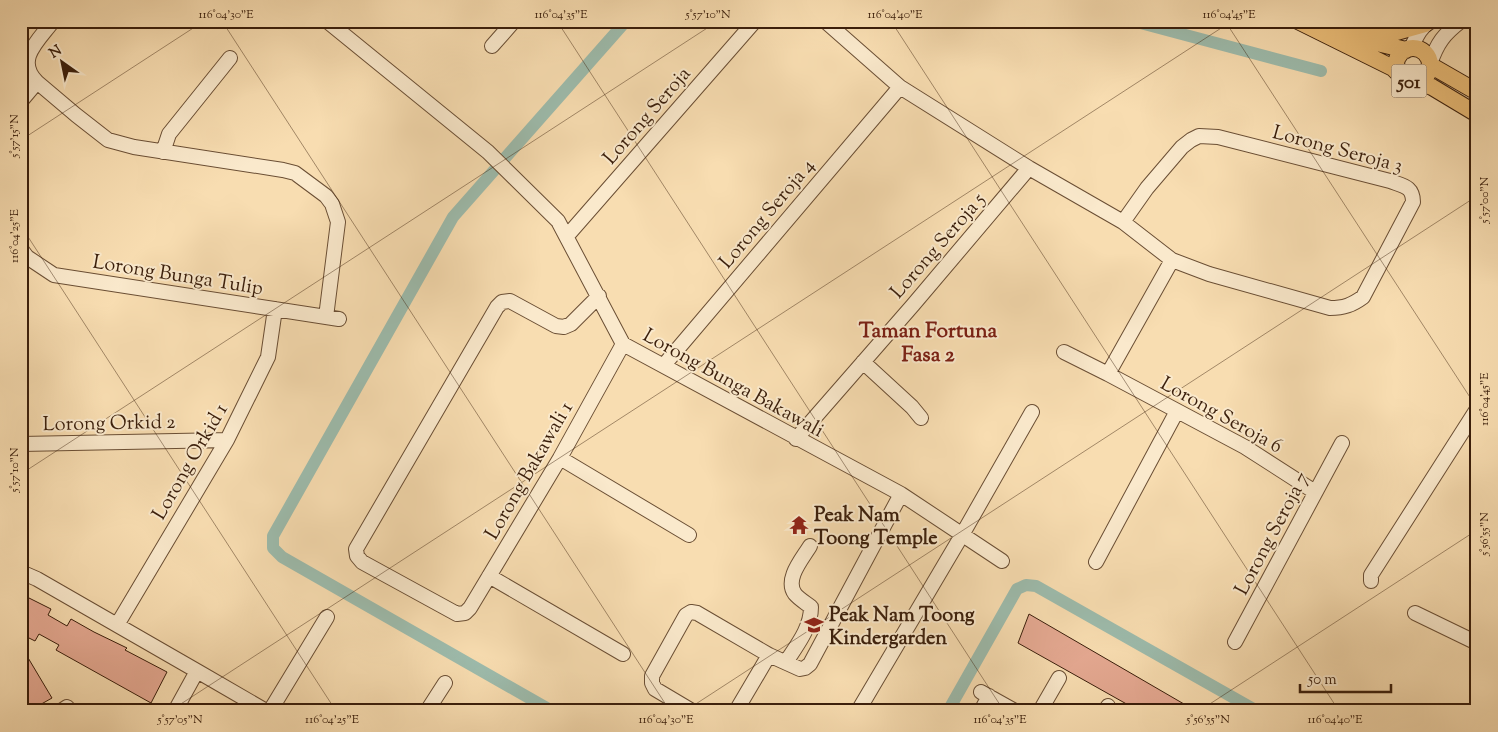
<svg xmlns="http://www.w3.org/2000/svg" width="1498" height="732" viewBox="0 0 1498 732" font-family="'Sorts Mill Goudy',serif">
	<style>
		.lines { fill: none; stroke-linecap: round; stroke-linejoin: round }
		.canal { stroke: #9dbcad; stroke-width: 12 }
		.building { fill: #e5a992; stroke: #3a1e0b }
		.minor-casing { stroke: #6a4e34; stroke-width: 16 }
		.major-casing { stroke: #3a1e0b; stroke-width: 18 }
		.minor { stroke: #fae9cc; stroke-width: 14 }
		.major { stroke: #ecbe78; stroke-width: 16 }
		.ticks { fill: none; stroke: #3a1e0b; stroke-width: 1; stroke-opacity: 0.45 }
		.labels { text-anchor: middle; stroke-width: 4; stroke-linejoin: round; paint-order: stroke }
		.shield { fill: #fae9cc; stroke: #745b45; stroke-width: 1 }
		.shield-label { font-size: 19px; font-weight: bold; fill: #3a1e0b }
		.street-label { font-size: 20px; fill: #3a1e0b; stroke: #fae9cc }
		.poi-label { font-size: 20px; font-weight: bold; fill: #3a1e0b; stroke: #fae9cc; text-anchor: start }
		.neighbourhood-label { font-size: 21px; font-weight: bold; fill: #7a1f14; stroke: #fae9cc }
		.neatline { fill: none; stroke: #3a1e0b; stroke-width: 2 }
		.ticks-label { font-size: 12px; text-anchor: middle; fill: #3a1e0b }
	</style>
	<rect width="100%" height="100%" fill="#f8ddb1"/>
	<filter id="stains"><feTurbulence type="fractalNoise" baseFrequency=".004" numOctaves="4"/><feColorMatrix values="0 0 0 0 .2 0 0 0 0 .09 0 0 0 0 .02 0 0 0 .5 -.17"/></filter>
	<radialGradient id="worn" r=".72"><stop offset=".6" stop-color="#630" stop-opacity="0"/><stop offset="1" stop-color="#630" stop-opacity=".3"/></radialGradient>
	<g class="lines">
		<path class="canal" d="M1133,21L1321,71
			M552,711L282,557L273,548V536L453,217L626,21
			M948,711L1017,589L1026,585L1036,586L1257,711"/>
	</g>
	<path class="building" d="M21,594L51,609L48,615L67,626L71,619L94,632L127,648L125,650L167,672L151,703L56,650L59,645L39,634L35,641L21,634Z
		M1029,614L1196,711H1139L1018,643Z
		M21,646L52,698L29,711H21Z"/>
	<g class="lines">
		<g class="minor-casing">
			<path id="minor" d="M327,21L488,152L558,221L623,344L901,494L1002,561
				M825,21L900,87L1029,168L1123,222L1172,260L1209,274L1330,308C1344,308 1352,305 1363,297L1413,202C1413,186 1403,186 1390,181L1218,137L1199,136L1191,140L1182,147L1147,188L1123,222
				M492,46L514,21
				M1411,48C1416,38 1420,27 1430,22
				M1430,64C1437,43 1444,34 1461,21
				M37,82L76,115L108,140L134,147L283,170L295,173L326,196L332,204L338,222L326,317
				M21,101L37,82C14,60 39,40 53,21
				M163,152L169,134L230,58
				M567,236L755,21
				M21,249L27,257L54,275L339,319
				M599,296L571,324L564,327L556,326L510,301L502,302L497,307L356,549L357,556L362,562L457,614L465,613L470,608L560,458L623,344
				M1064,352L1108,374L1245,447L1315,492
				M863,362L912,407L921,418
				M664,365L900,87
				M1108,374L1172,260
				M796,439L913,305L1029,168
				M21,444L227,440
				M560,458L689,535
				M1096,562L1177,411
				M21,572L37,579L197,671L175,711
				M489,576L623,654
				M1371,581V575L1477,409
				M1415,613L1477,643
				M117,625L227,440L268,357L275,309
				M1235,642L1342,443
				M786,662C797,645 811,628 811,607C806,603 799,599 795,594C784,579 803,558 810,546
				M197,671L266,711
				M981,692L1015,711
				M61,711L67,707
				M270,711L327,617
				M427,711L445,683
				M692,711L655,689L652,683V676L686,615L691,612L697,613L769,655L800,669L805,668L810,664L901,494
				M736,711L769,655
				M858,711L962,535L1032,412
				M981,711L989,696
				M1040,711L1059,678
				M1105,711L1108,706"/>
		</g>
		<g class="major-casing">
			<path id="major" d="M1298,21L1393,68L1401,76
				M1332,21L1373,42L1406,50
				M1368,26L1383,34L1393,33L1425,24
				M1396 65a17 17 0 1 1 34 0a17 17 0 1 1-34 0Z
				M1430,65L1477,92
				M1417,81L1432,87L1477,114"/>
		</g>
		<use href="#minor" class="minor"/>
		<use href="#major" class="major"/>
	</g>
	<path class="ticks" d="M222,21L670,711M557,21L1004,711M891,21L1339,711M1225,21L1477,408M21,140L204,21M21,226L336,711M21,474L718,21M170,711L1232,21M685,711L1477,196M1199,711L1477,530"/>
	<defs>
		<g id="temple-bare" transform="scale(1.5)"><path d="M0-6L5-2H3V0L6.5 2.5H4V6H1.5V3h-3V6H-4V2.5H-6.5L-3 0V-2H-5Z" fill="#8f2418" stroke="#fae9cc" stroke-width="2.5" paint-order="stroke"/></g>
		<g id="school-bare" transform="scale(1.5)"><path d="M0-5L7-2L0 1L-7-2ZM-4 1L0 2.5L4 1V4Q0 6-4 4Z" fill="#8f2418" stroke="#fae9cc" stroke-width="2.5" paint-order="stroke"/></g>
	</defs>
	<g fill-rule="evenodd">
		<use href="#temple-bare" x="799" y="525"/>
		<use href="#school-bare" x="814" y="625"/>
	</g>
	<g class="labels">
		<rect class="shield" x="1391.5" y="64.5" width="35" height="33" rx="4"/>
		<g class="shield-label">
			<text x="1409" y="88">501</text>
		</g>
		<g class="street-label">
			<text transform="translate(646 115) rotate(-49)" y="7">Lorong Seroja</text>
			<text transform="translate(1338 148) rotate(15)" y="7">Lorong Seroja 3</text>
			<text transform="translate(766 213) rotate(-50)" y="7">Lorong Seroja 4</text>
			<text transform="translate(937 245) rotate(-49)" y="7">Lorong Seroja 5</text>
			<text transform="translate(178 274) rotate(9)" y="7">Lorong Bunga Tulip</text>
			<text transform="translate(734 382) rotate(29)" y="7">Lorong Bunga Bakawali</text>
			<text transform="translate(1222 414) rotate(29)" y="7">Lorong Seroja 6</text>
			<text transform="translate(109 422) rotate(-1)" y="7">Lorong Orkid 2</text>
			<text transform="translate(189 461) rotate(-60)" y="7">Lorong Orkid 1</text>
			<text transform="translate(528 470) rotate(-60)" y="7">Lorong Bakawali 1</text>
			<text transform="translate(1271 533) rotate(-62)" y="7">Lorong Seroja 7</text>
		</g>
		<g class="poi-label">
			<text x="814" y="521">Peak Nam<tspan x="814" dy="23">Toong Temple</tspan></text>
			<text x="829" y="621">Peak Nam Toong<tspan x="829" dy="23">Kindergarden</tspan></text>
		</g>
		<g class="neighbourhood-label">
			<text x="928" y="337">Taman Fortuna<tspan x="928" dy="24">Fasa 2</tspan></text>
		</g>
	</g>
	<rect width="1498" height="732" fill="none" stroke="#f8ddb1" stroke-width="55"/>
	<g transform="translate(62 62) rotate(327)" stroke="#fae9cc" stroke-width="4" paint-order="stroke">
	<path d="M0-4L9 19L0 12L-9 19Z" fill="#3a1e0b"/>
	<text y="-8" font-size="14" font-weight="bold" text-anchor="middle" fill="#3a1e0b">N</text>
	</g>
	<path d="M1300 684v8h91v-8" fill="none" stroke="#3a1e0b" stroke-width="2.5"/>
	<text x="1308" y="684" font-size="15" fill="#3a1e0b" stroke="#fae9cc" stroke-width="4" paint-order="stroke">50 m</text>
	<rect x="28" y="28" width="1442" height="676" class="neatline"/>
	<g class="ticks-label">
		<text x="226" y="18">116°04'30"E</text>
		<text x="561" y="18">116°04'35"E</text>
		<text x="708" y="18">5°57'10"N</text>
		<text x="895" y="18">116°04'40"E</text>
		<text x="1229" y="18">116°04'45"E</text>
		<text transform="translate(14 136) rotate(-90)" y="4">5°57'15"N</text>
		<text transform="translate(1484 200) rotate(-90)" y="4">5°57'00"N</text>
		<text transform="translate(14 236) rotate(-90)" y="4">116°04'25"E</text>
		<text transform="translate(1484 399) rotate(-90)" y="4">116°04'45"E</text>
		<text transform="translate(14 470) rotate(-90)" y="4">5°57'10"N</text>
		<text transform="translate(1484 534) rotate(-90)" y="4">5°56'55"N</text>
		<text x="180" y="723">5°57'05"N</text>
		<text x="332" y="723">116°04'25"E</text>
		<text x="666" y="723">116°04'30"E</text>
		<text x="1000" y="723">116°04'35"E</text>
		<text x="1208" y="723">5°56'55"N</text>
		<text x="1335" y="723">116°04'40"E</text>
	</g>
	<rect width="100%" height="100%" filter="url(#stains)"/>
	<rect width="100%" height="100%" fill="url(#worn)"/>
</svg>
